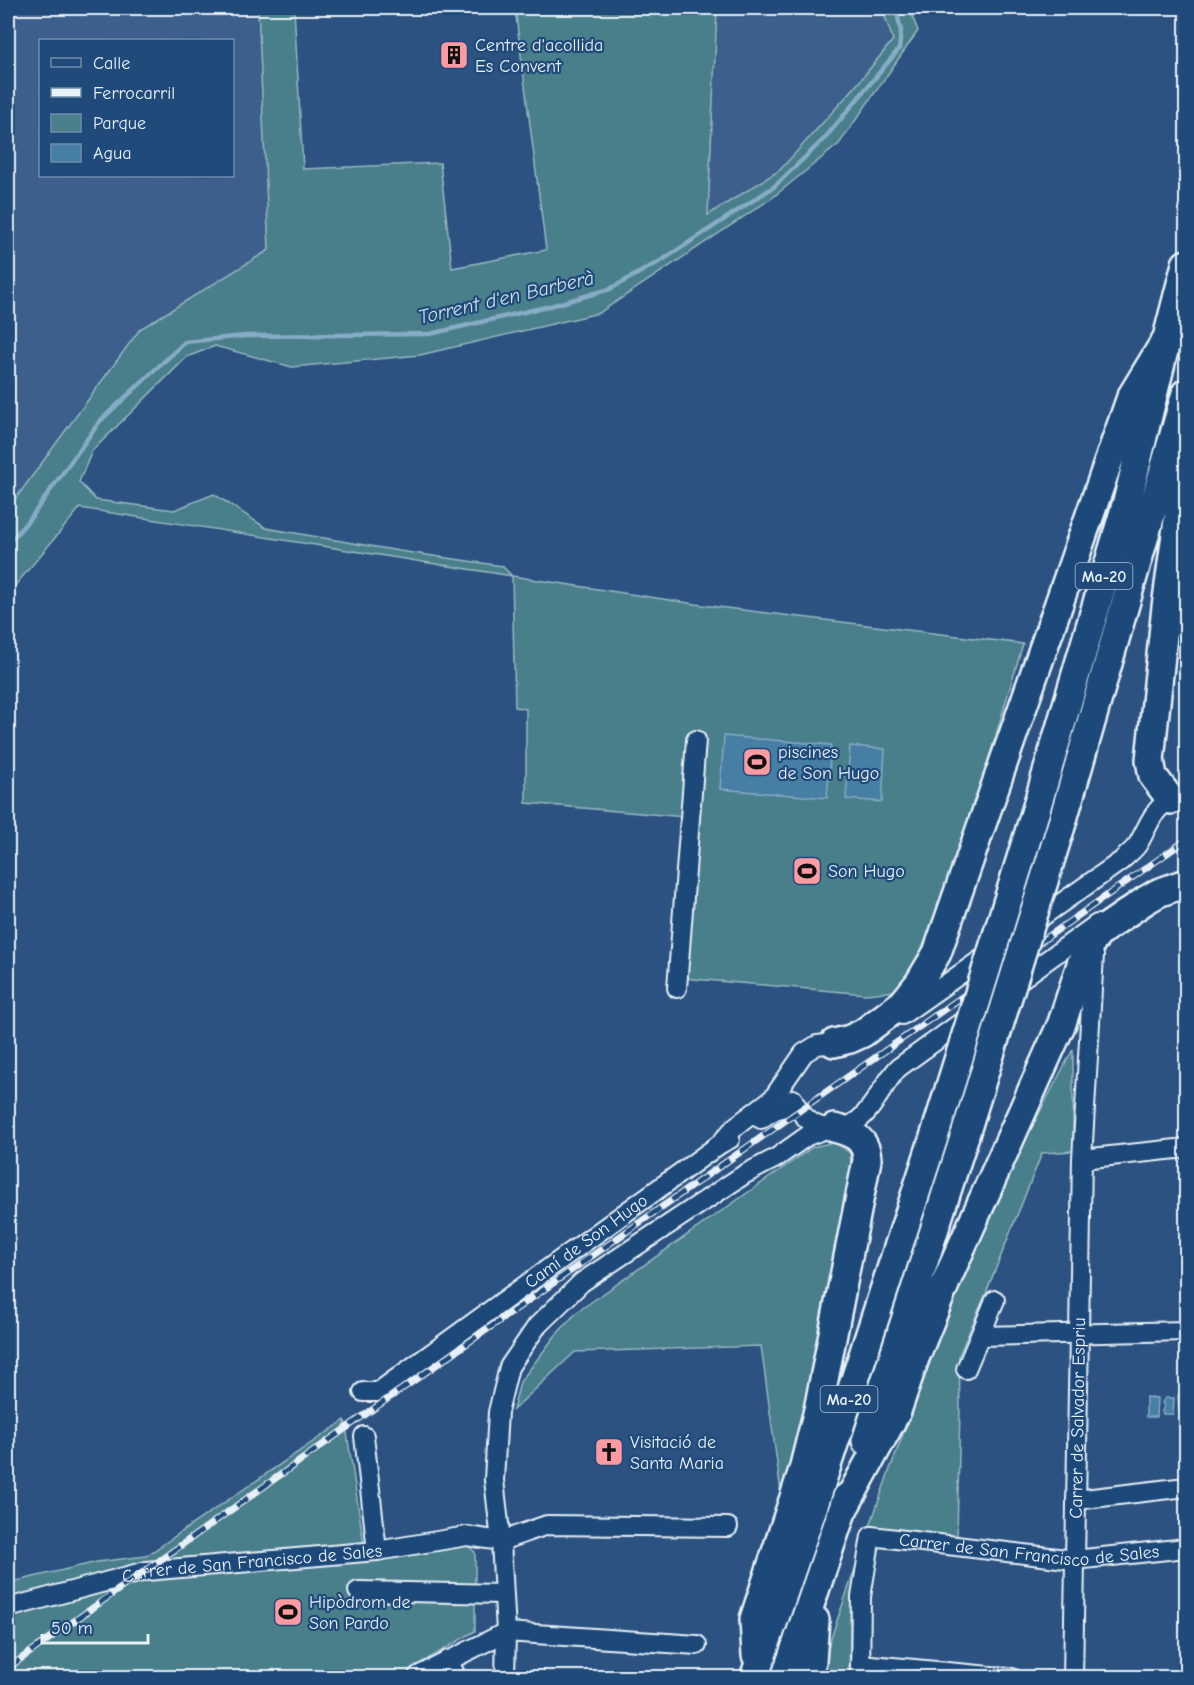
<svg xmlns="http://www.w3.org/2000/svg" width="1194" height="1685" viewBox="0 0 1194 1685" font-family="'Comic Neue',sans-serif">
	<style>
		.built { fill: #3e5e8c; fill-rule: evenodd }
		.green { fill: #4a7e8b; stroke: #99b8c2; stroke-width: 1.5 }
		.water { fill: #477ea4; stroke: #87acc6; stroke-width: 1.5 }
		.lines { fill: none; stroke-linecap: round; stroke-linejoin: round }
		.stream { stroke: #87acc6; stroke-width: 4.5 }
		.minor-casing { stroke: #e8f1f8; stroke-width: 22 }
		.highway-casing { stroke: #e8f1f8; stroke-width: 32 }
		.minor { stroke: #1f4a7a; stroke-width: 18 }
		.highway { stroke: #1f4a7a; stroke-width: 27 }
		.rail-casing { stroke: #e8f1f8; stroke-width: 7 }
		.rail { stroke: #1f4a7a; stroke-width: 4.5; stroke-dasharray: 14; stroke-linecap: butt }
		.highway-bridge-casing { stroke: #e8f1f8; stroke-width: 32; stroke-linecap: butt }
		.highway-bridge { stroke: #1f4a7a; stroke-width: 27 }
		.labels { text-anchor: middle; stroke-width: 4.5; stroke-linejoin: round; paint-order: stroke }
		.shield { fill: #1f4a7a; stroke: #acbfd2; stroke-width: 1.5 }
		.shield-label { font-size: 16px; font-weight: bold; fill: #e8f1f8 }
		.poi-label { font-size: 18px; fill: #e8f1f8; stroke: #1f4a7a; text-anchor: start }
		.street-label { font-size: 18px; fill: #e8f1f8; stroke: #1f4a7a }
		.water-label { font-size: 20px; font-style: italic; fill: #d0e0eb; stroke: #1f4a7a }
	</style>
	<rect width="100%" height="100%" fill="#2c5281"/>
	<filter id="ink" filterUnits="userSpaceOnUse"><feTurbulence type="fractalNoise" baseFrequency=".0167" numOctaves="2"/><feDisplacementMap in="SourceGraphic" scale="12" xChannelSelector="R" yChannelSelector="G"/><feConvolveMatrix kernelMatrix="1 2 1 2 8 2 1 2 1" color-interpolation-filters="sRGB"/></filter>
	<g filter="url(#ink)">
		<path class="built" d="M8,8H258L269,250L140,329L8,509ZM40,40H232V176H40Z
			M717,8H882L893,40L855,87L780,170L707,216Z"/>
		<path class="green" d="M258,8H294L303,169L440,163L452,268L546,250L515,8H717L708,215L780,170L855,87L893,40L882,8H909L918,31L839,144L772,198L599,313L420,355L292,367L215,346L187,357L92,451L79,482L96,500L174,510L214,494L266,528L399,551L502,566L512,576L702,605L1023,644L939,926L895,991L866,994L672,977L685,817L526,803V709L515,707L512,576L80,508L8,594V509L140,329L269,250Z
			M1073,1049V1151L1042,1153L984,1298L959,1355L960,1409L957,1536L874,1527L851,1594L849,1677L817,1678L887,1477L948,1314L1003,1182Z
			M834,1142L850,1153L852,1177L816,1359L782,1500L761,1346L575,1352L513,1410L520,1382L555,1336L577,1312L813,1147Z
			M345,1420L366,1558L467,1545L475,1552V1631L411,1669L415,1677H8V1583L97,1562L146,1556Z"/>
		<path class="water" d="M724,736L831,745L827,798L720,789Z
			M850,746L885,749L882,802L846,799Z
			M1184,1393L1186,1396V1411H1179L1178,1395Z
			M1146,1397L1157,1398L1156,1417H1146Z
			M1165,1398H1174L1173,1414H1163L1162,1411L1164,1406L1162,1403Z"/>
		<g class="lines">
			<path class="stream" d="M8,544L32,516L100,421L185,342L244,336L430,334L554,305L610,289L664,259L775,186L825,138L899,49L901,31L896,8"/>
			<g class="minor-casing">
				<g id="minor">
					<path d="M677,988L696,740"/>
					<path d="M902,1015L1121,861C1127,855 1134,850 1138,844C1152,820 1154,800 1186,798"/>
					<path d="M793,1099C799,1112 807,1123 822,1127C866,1137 875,1093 898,1068L1097,924"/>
					<path d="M761,1119C772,1111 784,1103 798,1109"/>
					<path d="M720,1144L735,1127L773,1098L804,1053L817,1045L845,1042"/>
					<path d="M1082,1159L1186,1148"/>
					<path d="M981,1336L1186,1331"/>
					<path d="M966,1369L995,1300"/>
					<path id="s1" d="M363,1392H378L720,1144L730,1139"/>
					<path d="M364,1436L377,1551"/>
					<path d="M1076,1500L1186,1487"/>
					<path d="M728,1527L547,1525L501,1541L494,1480L498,1412L509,1367L537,1326L582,1282L745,1174L776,1158L807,1136L828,1128"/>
					<path d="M358,1591L503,1594"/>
					<path id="s2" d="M8,1608L146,1571L377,1551L467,1536L501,1541L506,1632L505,1678"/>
					<path d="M448,1660L457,1678"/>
					<path d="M860,1664L1012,1678"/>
					<path d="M418,1676L506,1632L697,1645"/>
					<path id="s3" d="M860,1678L861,1597L871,1536L1075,1560L1186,1548"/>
					<path id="s4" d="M1073,1678L1082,1159L1094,955"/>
				</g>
			</g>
			<g class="highway-casing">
				<path id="highway" d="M1171,800L1153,776L1150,760L1166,607L1186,462
					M1035,813L1128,498L1167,338L1186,264
					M1062,823L1186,393
					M834,1043L850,1039L863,1033L903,1003L919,983L937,953L1131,397L1167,338
					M866,1441L965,1135
					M842,1512L897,1411L915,1358L949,1275L1062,1023L1083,958L1089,945L1101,931L1146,900L1158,893L1180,885
					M756,1655L754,1619L803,1470L818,1410L867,1160C867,1139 852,1132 834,1128
					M754,1678L815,1502L938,1125
					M785,1678L847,1497
					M807,1678L812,1661L815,1620"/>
			</g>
			<use href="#minor" class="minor"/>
			<use href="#highway" class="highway"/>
			<g class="rail-casing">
				<path id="rail" d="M8,1668L359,1419L1186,840"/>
			</g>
			<use href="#rail" class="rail"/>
			<g class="highway-bridge-casing">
				<path id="highway-bridge" d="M938,1125L1035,813
					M965,1135L1062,823"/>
			</g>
			<use href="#highway-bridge" class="highway-bridge"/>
		</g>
	</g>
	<defs>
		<g id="building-square" transform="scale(1.5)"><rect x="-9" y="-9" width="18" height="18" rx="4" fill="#ff9aa2" stroke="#1f4a7a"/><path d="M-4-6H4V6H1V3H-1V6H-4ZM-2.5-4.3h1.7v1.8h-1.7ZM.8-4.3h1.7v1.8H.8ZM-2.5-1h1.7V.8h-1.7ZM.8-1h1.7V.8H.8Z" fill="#111"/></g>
		<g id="stadium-square" transform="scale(1.5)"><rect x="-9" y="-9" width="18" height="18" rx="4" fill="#ff9aa2" stroke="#1f4a7a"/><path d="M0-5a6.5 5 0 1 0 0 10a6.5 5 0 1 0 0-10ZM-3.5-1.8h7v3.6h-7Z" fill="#111"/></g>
		<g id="church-square" transform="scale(1.5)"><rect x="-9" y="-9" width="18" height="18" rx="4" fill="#ff9aa2" stroke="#1f4a7a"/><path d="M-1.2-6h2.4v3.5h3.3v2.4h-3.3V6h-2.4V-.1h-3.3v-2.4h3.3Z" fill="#111"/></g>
	</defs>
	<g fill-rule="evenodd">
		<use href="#building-square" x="454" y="55"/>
		<use href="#stadium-square" x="757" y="762"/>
		<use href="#stadium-square" x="807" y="871"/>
		<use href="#church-square" x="609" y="1452"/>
		<use href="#stadium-square" x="288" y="1612"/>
	</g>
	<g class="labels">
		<g class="shield">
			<rect x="1075.5" y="563" width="57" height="26" rx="4.5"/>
			<rect x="820.5" y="1386" width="57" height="26" rx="4.5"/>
		</g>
		<g class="shield-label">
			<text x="1104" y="582">Ma-20</text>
			<text x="849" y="1405">Ma-20</text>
		</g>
		<g class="poi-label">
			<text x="475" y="51">Centre d'acollida<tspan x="475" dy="21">Es Convent</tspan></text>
			<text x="778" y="758">piscines<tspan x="778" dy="21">de Son Hugo</tspan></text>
			<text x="828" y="877">Son Hugo</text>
			<text x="630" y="1448">Visitació de<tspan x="630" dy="21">Santa Maria</tspan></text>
			<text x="309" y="1608">Hipòdrom de<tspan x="309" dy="21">Son Pardo</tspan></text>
		</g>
		<g class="street-label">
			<text dy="6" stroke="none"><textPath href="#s1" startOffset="272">Camí de Son Hugo</textPath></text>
			<text dy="6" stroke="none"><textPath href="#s4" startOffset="260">Carrer de Salvador Espriu</textPath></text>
			<text dy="6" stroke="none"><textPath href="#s3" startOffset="302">Carrer de San Francisco de Sales</textPath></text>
			<text dy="6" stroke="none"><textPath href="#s2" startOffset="249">Carrer de San Francisco de Sales</textPath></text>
		</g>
		<g class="water-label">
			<text transform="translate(506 297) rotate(-13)" y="7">Torrent d'en Barberà</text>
		</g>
	</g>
	<rect width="1194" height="1685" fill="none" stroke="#1f4a7a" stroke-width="30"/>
	<rect x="15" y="15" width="1164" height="1655" fill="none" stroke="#e8f1f8" stroke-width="2" filter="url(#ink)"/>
	<rect x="39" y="39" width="195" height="138" fill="#1f4a7a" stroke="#6f8dac" stroke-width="1.5"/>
	<rect x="51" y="58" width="30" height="9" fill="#1f4a7a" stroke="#6f8dac" stroke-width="1.5"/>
	<text x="93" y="69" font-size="18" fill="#e8f1f8">Calle</text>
	<rect x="51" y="88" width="30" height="9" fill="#e8f1f8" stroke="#6f8dac" stroke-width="1.5"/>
	<text x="93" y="99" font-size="18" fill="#e8f1f8">Ferrocarril</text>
	<rect x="51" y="114" width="30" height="18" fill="#4a7e8b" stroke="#6f8dac" stroke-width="1.5"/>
	<text x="93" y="129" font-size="18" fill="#e8f1f8">Parque</text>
	<rect x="51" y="144" width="30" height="18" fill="#477ea4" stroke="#6f8dac" stroke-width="1.5"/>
	<text x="93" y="159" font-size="18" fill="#e8f1f8">Agua</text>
	<path d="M42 1634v9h106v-9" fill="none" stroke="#e8f1f8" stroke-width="3"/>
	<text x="51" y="1634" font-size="18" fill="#e8f1f8" stroke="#1f4a7a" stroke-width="4.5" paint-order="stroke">50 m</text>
</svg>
